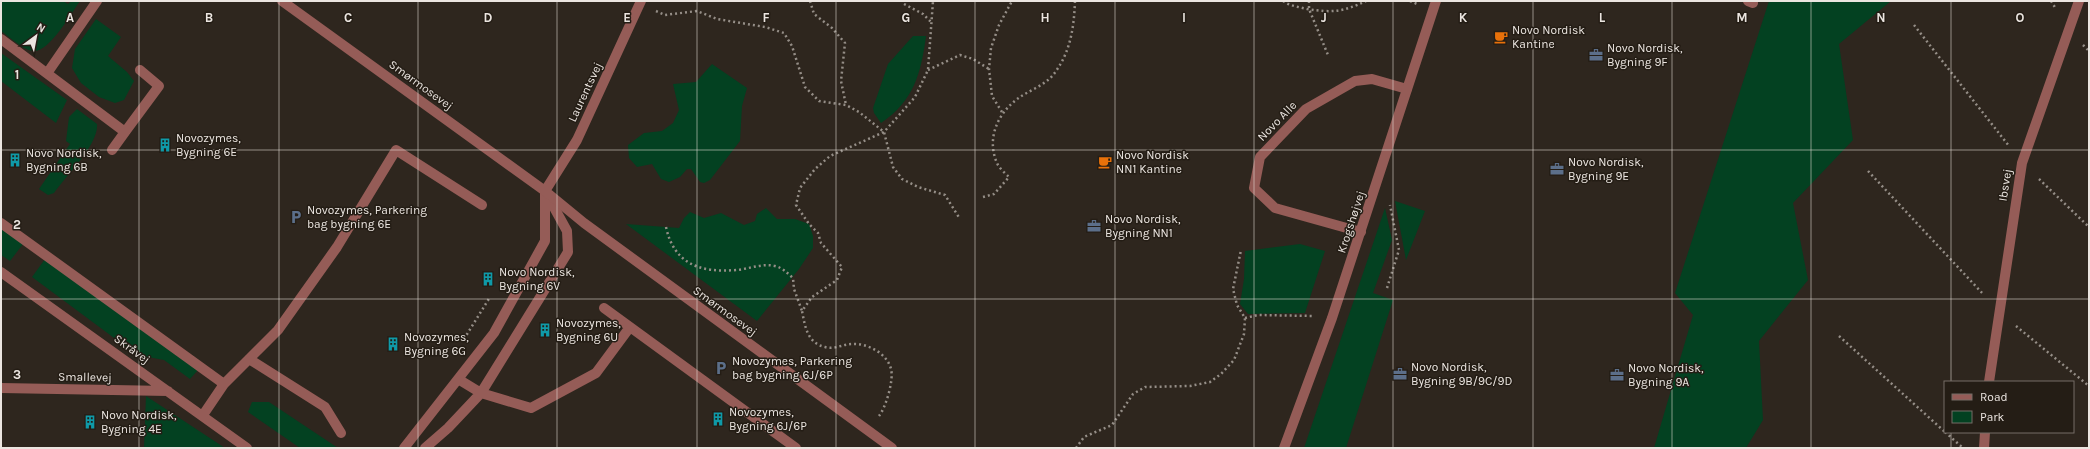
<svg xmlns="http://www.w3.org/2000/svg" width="2090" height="449" viewBox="0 0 2090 449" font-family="Karla,sans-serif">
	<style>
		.green { fill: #034121 }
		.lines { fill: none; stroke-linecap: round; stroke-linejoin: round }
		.path { stroke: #958e87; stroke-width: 2.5; stroke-dasharray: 2 3; stroke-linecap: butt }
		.lane { stroke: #955c57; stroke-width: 10 }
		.street { stroke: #955c57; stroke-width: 10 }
		.grid { fill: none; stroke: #ebe5e0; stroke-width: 1; stroke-opacity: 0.55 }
		.labels { text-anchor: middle; stroke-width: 3; stroke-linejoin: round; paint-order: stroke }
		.poi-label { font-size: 12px; fill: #ebe5e0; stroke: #241d15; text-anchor: start }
		.street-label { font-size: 12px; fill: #ebe5e0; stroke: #241d15 }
		.grid-label { font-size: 13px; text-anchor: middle; font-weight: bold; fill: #ebe5e0; stroke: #241d15; stroke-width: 3; stroke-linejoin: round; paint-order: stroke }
	</style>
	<rect width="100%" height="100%" fill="#2e261e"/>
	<path class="green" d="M1,1H63L68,4L71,1H80C71,13 49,54 32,51C22,49 10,37 1,31Z
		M1769,1H1891L1839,44L1853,140L1793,203L1808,280L1759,341L1763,420L1746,448H1654L1693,315L1675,293Z
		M96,19L121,37L108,56L127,72L134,81L124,100L115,103L99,97L81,83L72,68L75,49Z
		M913,36H926C921,73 914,101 881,123L874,113L873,108L888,64Z
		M1,53L67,100L56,123L1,81Z
		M712,64L747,88L742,106L740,141L710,180L704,183L700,182L691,169H687L680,177L669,182L661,179L652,164L637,167L629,158L628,145L644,133L662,131L673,123L679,110L673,84L696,82Z
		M77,109L97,124C99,144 66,176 54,193L48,195L39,189L70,144L66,141L69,117Z
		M1395,201L1425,211L1406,260Z
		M766,208L777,219H795L809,224L813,236V248L799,269L757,321L626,224L679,228L684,218L690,212L704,218L721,213L744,225L755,221L757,214Z
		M1385,208L1392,240L1373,293L1393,300L1346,448H1304Z
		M1,228L23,244L10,261L1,255Z
		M1300,244L1325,251L1305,313L1248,314L1240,304L1244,279L1245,251Z
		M45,259L198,370L190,379L164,360L137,355L32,277Z
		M146,396L225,448H144Z
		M252,402H269L338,448H300L248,412Z"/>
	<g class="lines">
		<path class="path" d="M810,1L814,14L832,28L845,43L841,81L846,105
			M1283,1C1290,6 1299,7 1307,9C1332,13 1343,12 1366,1
			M1309,1V9L1328,55
			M1410,1L1417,4
			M2051,1L2056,9
			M904,4L923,14L932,23
			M656,11L665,15L697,11L717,19L765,27L784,33L792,46L805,87L819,101L846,105L859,112L884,132L893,167L902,179L918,187L945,195L960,219
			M1914,25L2009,146
			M2083,45L2089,51
			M928,70L960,55L973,59L989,69
			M1002,112L992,96L989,69L991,48L999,25L1012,1
			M1868,171L1984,295
			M2039,179L2089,227
			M983,197L994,194L1009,177C1005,173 999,168 997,163C986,138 998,112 1020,97C1032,89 1048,84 1056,71C1071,50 1074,26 1075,1
			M666,227C674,264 700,273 736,270C749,269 762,263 775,266C783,268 787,273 793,278L794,289L802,311
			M1387,288L1399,250L1390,205
			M1245,318L1258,315L1314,316
			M2016,326L2089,386
			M1839,336L1945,432
			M464,339L490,297
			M879,416C886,407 894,380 891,369C887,353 867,343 852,344C843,344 834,350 825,347C807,343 805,326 802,311L812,297L837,280L842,267L821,243L818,233L809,224L796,205L800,188L815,169L830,156L884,132L915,97L928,70L933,1
			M1945,432L1963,448
			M1076,448L1084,437L1112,425L1133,394L1145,387L1190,386L1210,382L1221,374L1234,360L1244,334L1245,318L1237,305L1233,289L1241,250"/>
		<path class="lane" d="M1748,1L1753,3V1
			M1,39L125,132L159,86L140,70
			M48,72L97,1
			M112,150L125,132
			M1,223L224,384
			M1361,232L1275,208L1254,188L1260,157L1306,109L1355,81L1372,79L1407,89
			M1,272L247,448
			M604,308L796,448
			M249,359L325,407L341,433
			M458,379L481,393L531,408L596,373L630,327
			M1,388L168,391
			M203,415L224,384L278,330L337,247L396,150L482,205
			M404,448L494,333L545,241V192
			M425,448L448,428L481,393L568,252L567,231L545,191"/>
		<path class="street" d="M282,1L545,191L584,223L892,448
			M545,191L577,140L641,1
			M1989,382L2022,163L2079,1
			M1284,448L1332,318L1436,1
			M1984,448L1985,432"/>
	</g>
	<path class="grid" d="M139,1V448M279,1V448M418,1V448M557,1V448M697,1V448M836,1V448M975,1V448M1115,1V448M1254,1V448M1393,1V448M1533,1V448M1672,1V448M1811,1V448M1951,1V382M1,150H2089M1,299H2089M1951,432V448"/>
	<defs>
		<g id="cafe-bare" transform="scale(1.08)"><path d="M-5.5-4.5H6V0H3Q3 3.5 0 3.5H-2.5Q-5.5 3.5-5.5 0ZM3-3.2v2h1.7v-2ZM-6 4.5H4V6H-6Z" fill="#e8710a" stroke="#241d15" stroke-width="2.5" paint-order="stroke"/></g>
		<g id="office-bare" transform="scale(1.08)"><path d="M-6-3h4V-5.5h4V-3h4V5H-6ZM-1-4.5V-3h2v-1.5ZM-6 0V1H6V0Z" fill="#5c6f8a" stroke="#241d15" stroke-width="2.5" paint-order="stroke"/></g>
		<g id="building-bare" transform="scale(1.08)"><path d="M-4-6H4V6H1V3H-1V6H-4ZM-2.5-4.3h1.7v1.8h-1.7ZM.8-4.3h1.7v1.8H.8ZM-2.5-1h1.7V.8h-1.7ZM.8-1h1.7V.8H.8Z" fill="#0f9aa8" stroke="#241d15" stroke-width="2.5" paint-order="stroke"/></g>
		<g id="parking-bare" transform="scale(1.08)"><path d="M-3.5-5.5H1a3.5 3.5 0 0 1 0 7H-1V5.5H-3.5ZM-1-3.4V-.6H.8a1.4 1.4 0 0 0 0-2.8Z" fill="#5c6f8a" stroke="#241d15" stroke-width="2.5" paint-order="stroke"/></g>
	</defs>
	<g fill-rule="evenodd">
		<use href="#cafe-bare" x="1501" y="37"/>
		<use href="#office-bare" x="1596" y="55"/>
		<use href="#building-bare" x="165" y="145"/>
		<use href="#building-bare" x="15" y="160"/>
		<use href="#cafe-bare" x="1105" y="162"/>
		<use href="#office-bare" x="1557" y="169"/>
		<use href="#parking-bare" x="296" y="217"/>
		<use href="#office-bare" x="1094" y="226"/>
		<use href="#building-bare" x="488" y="279"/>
		<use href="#building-bare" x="545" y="330"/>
		<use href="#building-bare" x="393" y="344"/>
		<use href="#parking-bare" x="721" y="368"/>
		<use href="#office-bare" x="1400" y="374"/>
		<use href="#office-bare" x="1617" y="375"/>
		<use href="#building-bare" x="718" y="419"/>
		<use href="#building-bare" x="90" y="422"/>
	</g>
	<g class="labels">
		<g class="poi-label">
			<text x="1512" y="34">Novo Nordisk<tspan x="1512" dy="14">Kantine</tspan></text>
			<text x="1607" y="52">Novo Nordisk,<tspan x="1607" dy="14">Bygning 9F</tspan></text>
			<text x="176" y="142">Novozymes,<tspan x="176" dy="14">Bygning 6E</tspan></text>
			<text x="26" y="157">Novo Nordisk,<tspan x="26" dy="14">Bygning 6B</tspan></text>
			<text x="1116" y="159">Novo Nordisk<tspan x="1116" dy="14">NN1 Kantine</tspan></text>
			<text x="1568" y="166">Novo Nordisk,<tspan x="1568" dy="14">Bygning 9E</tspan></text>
			<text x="307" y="214">Novozymes, Parkering<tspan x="307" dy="14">bag bygning 6E</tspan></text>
			<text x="1105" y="223">Novo Nordisk,<tspan x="1105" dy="14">Bygning NN1</tspan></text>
			<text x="499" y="276">Novo Nordisk,<tspan x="499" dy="14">Bygning 6V</tspan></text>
			<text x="556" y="327">Novozymes,<tspan x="556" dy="14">Bygning 6U</tspan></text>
			<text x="404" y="341">Novozymes,<tspan x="404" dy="14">Bygning 6G</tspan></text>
			<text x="732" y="365">Novozymes, Parkering<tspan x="732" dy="14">bag bygning 6J/6P</tspan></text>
			<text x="1411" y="371">Novo Nordisk,<tspan x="1411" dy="14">Bygning 9B/9C/9D</tspan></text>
			<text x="1628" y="372">Novo Nordisk,<tspan x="1628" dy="14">Bygning 9A</tspan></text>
			<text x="729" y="416">Novozymes,<tspan x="729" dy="14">Bygning 6J/6P</tspan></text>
			<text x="101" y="419">Novo Nordisk,<tspan x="101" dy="14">Bygning 4E</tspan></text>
		</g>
		<g class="street-label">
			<text transform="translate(421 85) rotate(36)" y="4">Smørmosevej</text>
			<text transform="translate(585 92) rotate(-65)" y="4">Laurentsvej</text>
			<text transform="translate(1277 121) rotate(-46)" y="4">Novo Alle</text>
			<text transform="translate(2005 185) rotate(-81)" y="4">Ibsvej</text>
			<text transform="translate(1351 222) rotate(-72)" y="4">Krogshøjvej</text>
			<text transform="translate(725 311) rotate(36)" y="4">Smørmosevej</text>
			<text transform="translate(132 349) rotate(36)" y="4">Skråvej</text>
			<text transform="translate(85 377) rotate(1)" y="4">Smallevej</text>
		</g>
	</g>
	<g class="grid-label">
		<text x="70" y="22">A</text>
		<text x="209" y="22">B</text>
		<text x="348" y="22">C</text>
		<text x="488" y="22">D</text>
		<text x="627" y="22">E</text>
		<text x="766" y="22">F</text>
		<text x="906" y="22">G</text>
		<text x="1045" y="22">H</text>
		<text x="1184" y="22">I</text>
		<text x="1324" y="22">J</text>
		<text x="1463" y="22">K</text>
		<text x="1602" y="22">L</text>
		<text x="1742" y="22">M</text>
		<text x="1881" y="22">N</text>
		<text x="2020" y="22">O</text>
		<text x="17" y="79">1</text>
		<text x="17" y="229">2</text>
		<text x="17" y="379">3</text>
	</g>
	<rect width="2090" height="449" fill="none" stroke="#ebe5e0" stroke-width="4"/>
	<rect x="1944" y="381" width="130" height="52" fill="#241d15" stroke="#746d66"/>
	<rect x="1952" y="394" width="20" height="6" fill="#955c57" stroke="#746d66"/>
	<text x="1980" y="401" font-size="12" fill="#ebe5e0">Road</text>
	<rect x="1952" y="411" width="20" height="12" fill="#034121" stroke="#746d66"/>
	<text x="1980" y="421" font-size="12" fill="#ebe5e0">Park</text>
	<g transform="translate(36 36) rotate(32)" stroke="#241d15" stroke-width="3" paint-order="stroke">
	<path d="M0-3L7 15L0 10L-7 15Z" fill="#ebe5e0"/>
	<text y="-6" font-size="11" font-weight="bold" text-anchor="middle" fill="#ebe5e0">N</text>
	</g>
</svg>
